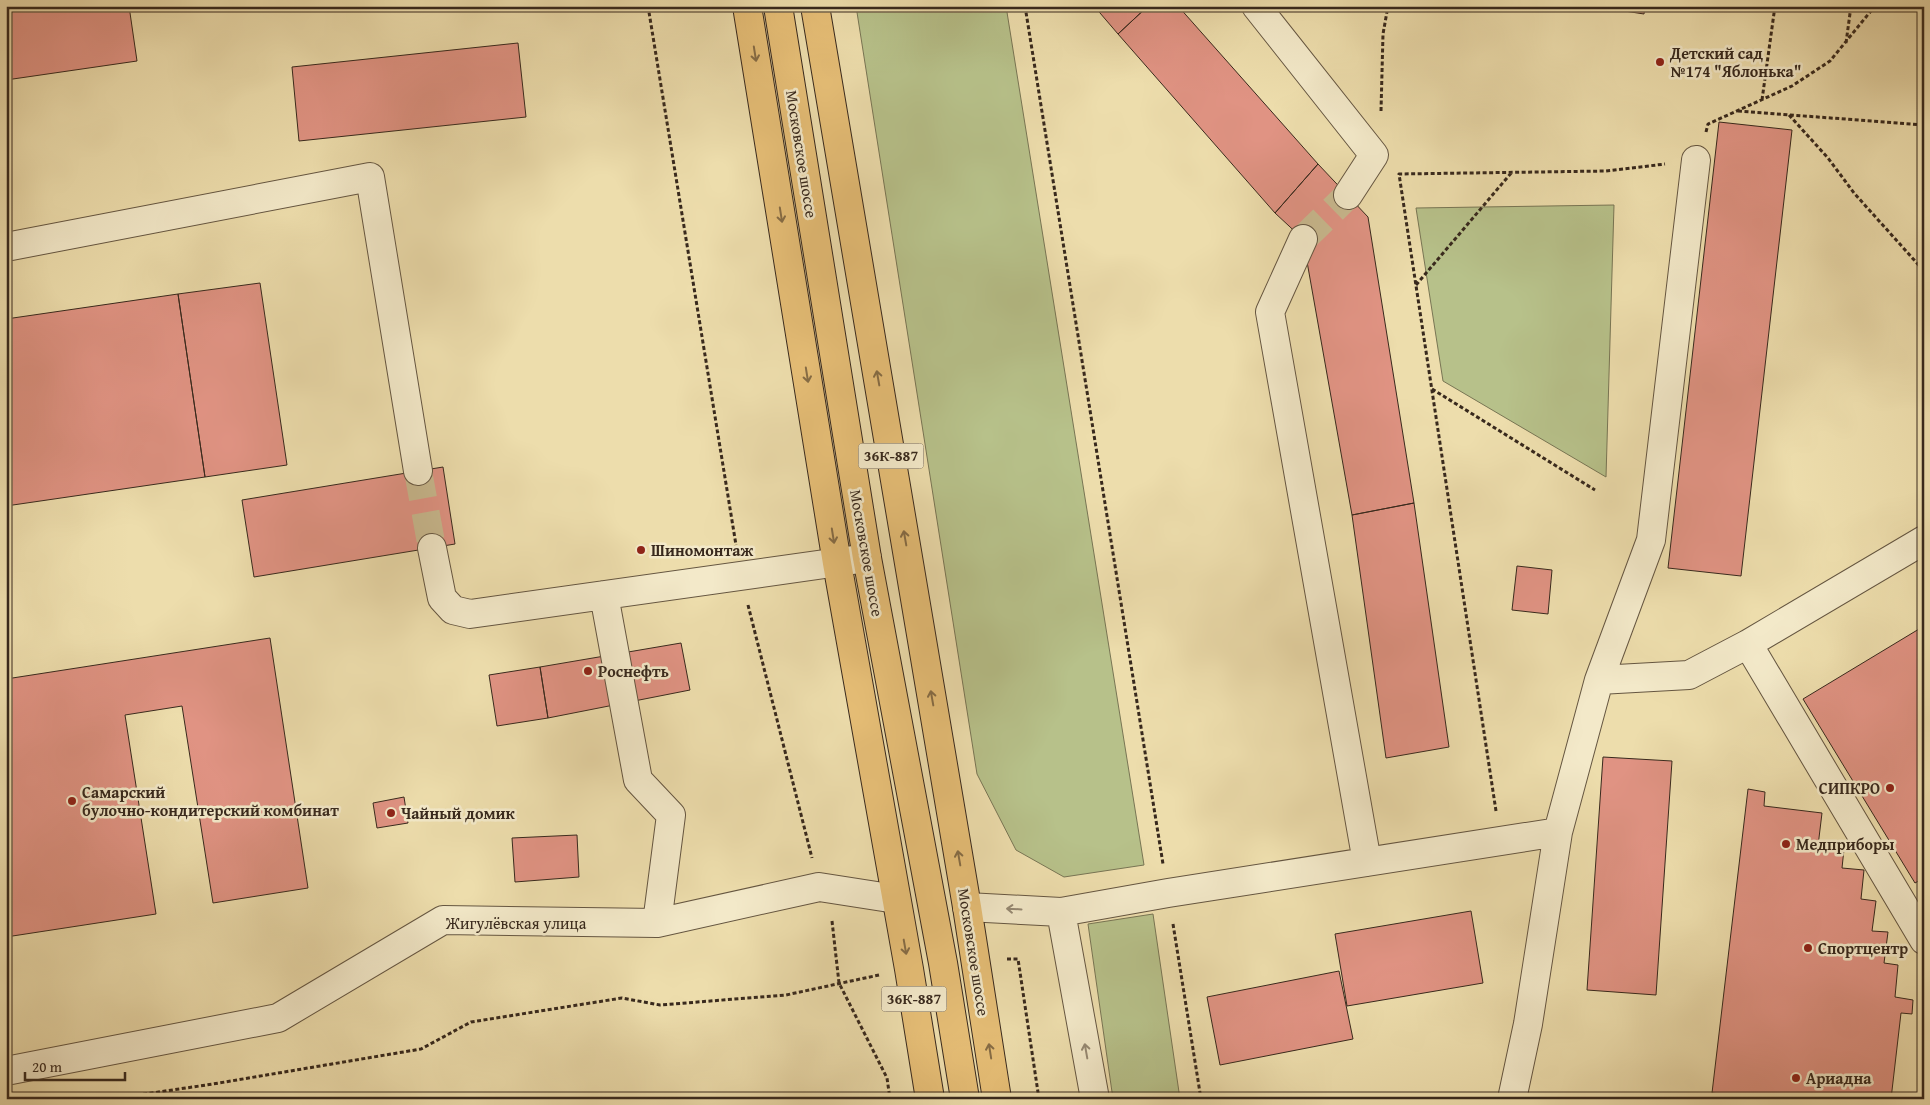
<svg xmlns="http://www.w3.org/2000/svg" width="1930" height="1105" viewBox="0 0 1930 1105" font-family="'Gentium Book Plus',serif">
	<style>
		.green { fill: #b7c18a; stroke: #787554 }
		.building { fill: #e09383; stroke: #38291d }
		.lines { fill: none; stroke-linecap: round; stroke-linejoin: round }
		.minor-tunnel { stroke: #c9b98f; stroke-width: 28; stroke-dasharray: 28 14; stroke-linecap: butt }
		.minor-casing { stroke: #655641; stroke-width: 30 }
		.major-casing { stroke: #38291d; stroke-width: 30 }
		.path { stroke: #38291d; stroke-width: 3; stroke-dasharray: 4 2.5; stroke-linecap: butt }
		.minor { stroke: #f3e9c9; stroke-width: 28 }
		.major { stroke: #e6be76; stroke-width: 28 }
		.oneway { stroke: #866c45 }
		.oneway2 { stroke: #968973 }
		.poi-dot { fill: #8f2418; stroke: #f3e9c9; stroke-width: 2 }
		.labels { text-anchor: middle; stroke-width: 5; stroke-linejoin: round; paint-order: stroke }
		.shield { fill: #f3e9c9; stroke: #706351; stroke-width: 1 }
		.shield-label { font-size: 15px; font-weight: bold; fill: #38291d }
		.poi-label { font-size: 16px; font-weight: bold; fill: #38291d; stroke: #f3e9c9; text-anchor: start }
		.street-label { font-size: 16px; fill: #38291d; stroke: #f3e9c9 }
	</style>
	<rect width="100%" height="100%" fill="#edddac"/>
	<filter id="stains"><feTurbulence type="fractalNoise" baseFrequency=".004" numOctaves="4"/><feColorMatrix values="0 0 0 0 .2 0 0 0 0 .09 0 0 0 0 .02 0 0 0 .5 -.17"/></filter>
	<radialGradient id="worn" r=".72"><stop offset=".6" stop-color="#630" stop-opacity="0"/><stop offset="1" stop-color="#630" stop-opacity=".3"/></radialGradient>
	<path class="green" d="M856,6H1006L1144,865L1064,877L1016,850L977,774Z
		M1614,205L1606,477L1443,381L1416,208Z
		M1153,914L1180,1099H1113L1088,924Z"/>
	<path class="building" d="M6,6H129L137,61L6,80Z
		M1094,6H1148L1118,34Z
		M1148,6H1178L1318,164L1275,213L1118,34Z
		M1592,6H1645L1644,14Z
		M518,43L526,117L299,141L292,67Z
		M1719,122L1792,130L1741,576L1668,568Z
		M1318,164L1368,217L1414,503L1352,515L1303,239L1275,213Z
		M260,283L287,465L205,477L178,294Z
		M178,294L205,477L6,506V319Z
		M443,467L455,544L254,577L242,500Z
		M1414,503L1449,747L1386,758L1352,515Z
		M1517,566L1552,570L1548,614L1512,610Z
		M1924,626V878L1915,883L1803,699Z
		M270,638L308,888L213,903L182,706L125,715L156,914L6,937V679Z
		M681,643L690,690L548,718L540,667Z
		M540,667L548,718L497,726L489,675Z
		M1603,757L1672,761L1656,995L1587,990Z
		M1748,789L1765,792L1764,806L1822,813L1818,846L1844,849L1842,868L1864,870L1861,899L1876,901L1872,931L1888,932L1884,963L1898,965L1895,997L1913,1000L1912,1014L1901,1013L1891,1099H1759L1712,1093Z
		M404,797L408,823L377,828L373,803Z
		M577,835L579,877L515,882L512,838Z
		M1471,911L1483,983L1347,1006L1335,934Z
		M1339,971L1353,1039L1220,1065L1207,997Z"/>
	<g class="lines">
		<path class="minor-tunnel" d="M1303,239L1348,195
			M418,471L432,548"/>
		<g class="minor-casing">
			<path id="minor" d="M1256,6L1374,155L1348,195
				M1303,239L1270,312L1367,862
				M6,247L370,177L418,471
				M432,548L442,598L453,610L470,614L867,558
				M604,595L638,780L671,815L657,923
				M1748,644L1924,940
				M1599,680L1651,540L1696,160
				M967,907L1061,912L1168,893L1558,832L1599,680L1689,675L1748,644L1924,540
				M1061,912L1095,1099
				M6,1071L278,1018L443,920L657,923L819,887L896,899
				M1512,1099L1528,1024L1558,832"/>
		</g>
		<g class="major-casing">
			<path id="major" d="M747,6L837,563L909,969L930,1099
				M778,6L867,558L943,963L965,1099
				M815,6L967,907L997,1099"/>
		</g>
		<path class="path" d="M648,6L736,545
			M1025,6L1163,864
			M1846,43L1851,6
			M1762,100L1775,6
			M1381,111L1383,34L1388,6
			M1738,111L1924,125
			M1789,115L1828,158L1854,193L1924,271
			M1706,132L1708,124L1792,86L1830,61L1875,6
			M1416,285L1512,172
			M1432,389L1595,490
			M748,605L812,858
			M1496,811L1399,174L1606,171L1665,164
			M832,921L839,983L887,1078L890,1099
			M1173,924L1201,1099
			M1007,959H1018L1039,1099
			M111,1099L213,1084L421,1049L471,1022L622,998L660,1005L786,995L879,975"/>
		<use href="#minor" class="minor"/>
		<use href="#major" class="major"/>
	</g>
	<defs><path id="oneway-shaft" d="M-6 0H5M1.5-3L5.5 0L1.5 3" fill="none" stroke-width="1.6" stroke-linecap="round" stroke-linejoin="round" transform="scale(1.25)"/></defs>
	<g class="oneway">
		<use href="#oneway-shaft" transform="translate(755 54) rotate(81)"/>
		<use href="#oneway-shaft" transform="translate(781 215) rotate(81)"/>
		<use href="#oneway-shaft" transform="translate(807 375) rotate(81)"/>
		<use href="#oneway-shaft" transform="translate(878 378) rotate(-100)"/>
		<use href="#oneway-shaft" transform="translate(833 536) rotate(81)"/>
		<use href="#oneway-shaft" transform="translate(905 538) rotate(-100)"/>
		<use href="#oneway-shaft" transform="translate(932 698) rotate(-100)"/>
		<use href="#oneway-shaft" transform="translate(959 858) rotate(-100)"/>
		<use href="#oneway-shaft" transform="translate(905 947) rotate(80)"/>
		<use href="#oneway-shaft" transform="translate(990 1051) rotate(-99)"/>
	</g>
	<g class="oneway2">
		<use href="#oneway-shaft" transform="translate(1014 909) rotate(-177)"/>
		<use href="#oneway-shaft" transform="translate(1086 1051) rotate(-100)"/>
	</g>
	<g class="poi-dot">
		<circle cx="1660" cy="62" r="5"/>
		<circle cx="641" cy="550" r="5"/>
		<circle cx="588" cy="671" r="5"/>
		<circle cx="1890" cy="788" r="5"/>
		<circle cx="72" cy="801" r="5"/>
		<circle cx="391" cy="813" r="5"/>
		<circle cx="1786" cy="844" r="5"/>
		<circle cx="1808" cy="948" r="5"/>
		<circle cx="1796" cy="1078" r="5"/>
	</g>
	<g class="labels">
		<g class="shield">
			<rect x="858.5" y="443.5" width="65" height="25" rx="4"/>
			<rect x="881.5" y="986.5" width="65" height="25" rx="4"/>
		</g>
		<g class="shield-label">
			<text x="891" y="461">36К-887</text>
			<text x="914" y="1004">36К-887</text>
		</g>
		<g class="poi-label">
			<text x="1670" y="59">Детский сад<tspan x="1670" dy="18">№174 "Яблонька"</tspan></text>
			<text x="651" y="556">Шиномонтаж</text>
			<text x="598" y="677">Роснефть</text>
			<text x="1880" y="794" text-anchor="end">СИПКРО</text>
			<text x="82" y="798">Самарский<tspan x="82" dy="18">булочно-кондитерский комбинат</tspan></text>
			<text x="401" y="819">Чайный домик</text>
			<text x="1796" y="850">Медприборы</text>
			<text x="1818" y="954">Спортцентр</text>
			<text x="1806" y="1084">Ариадна</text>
		</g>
		<g class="street-label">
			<text transform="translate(802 154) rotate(81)" y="6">Московское шоссе</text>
			<text transform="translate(867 553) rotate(80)" y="6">Московское шоссе</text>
			<text x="516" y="929">Жигулёвская улица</text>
			<text transform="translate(974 952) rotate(81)" y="6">Московское шоссе</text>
		</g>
	</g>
	<rect width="1930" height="1105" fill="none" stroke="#edddac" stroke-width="25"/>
	<rect x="8" y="8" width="1915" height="1090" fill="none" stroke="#38291d" stroke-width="2.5"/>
	<rect x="12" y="12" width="1905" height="1080" fill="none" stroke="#38291d"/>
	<path d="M25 1072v8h100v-8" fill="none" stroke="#38291d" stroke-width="2.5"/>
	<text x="32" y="1072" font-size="15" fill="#38291d" stroke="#f3e9c9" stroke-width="4" paint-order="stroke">20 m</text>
	<rect width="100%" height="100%" filter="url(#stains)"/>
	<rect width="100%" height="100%" fill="url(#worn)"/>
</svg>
